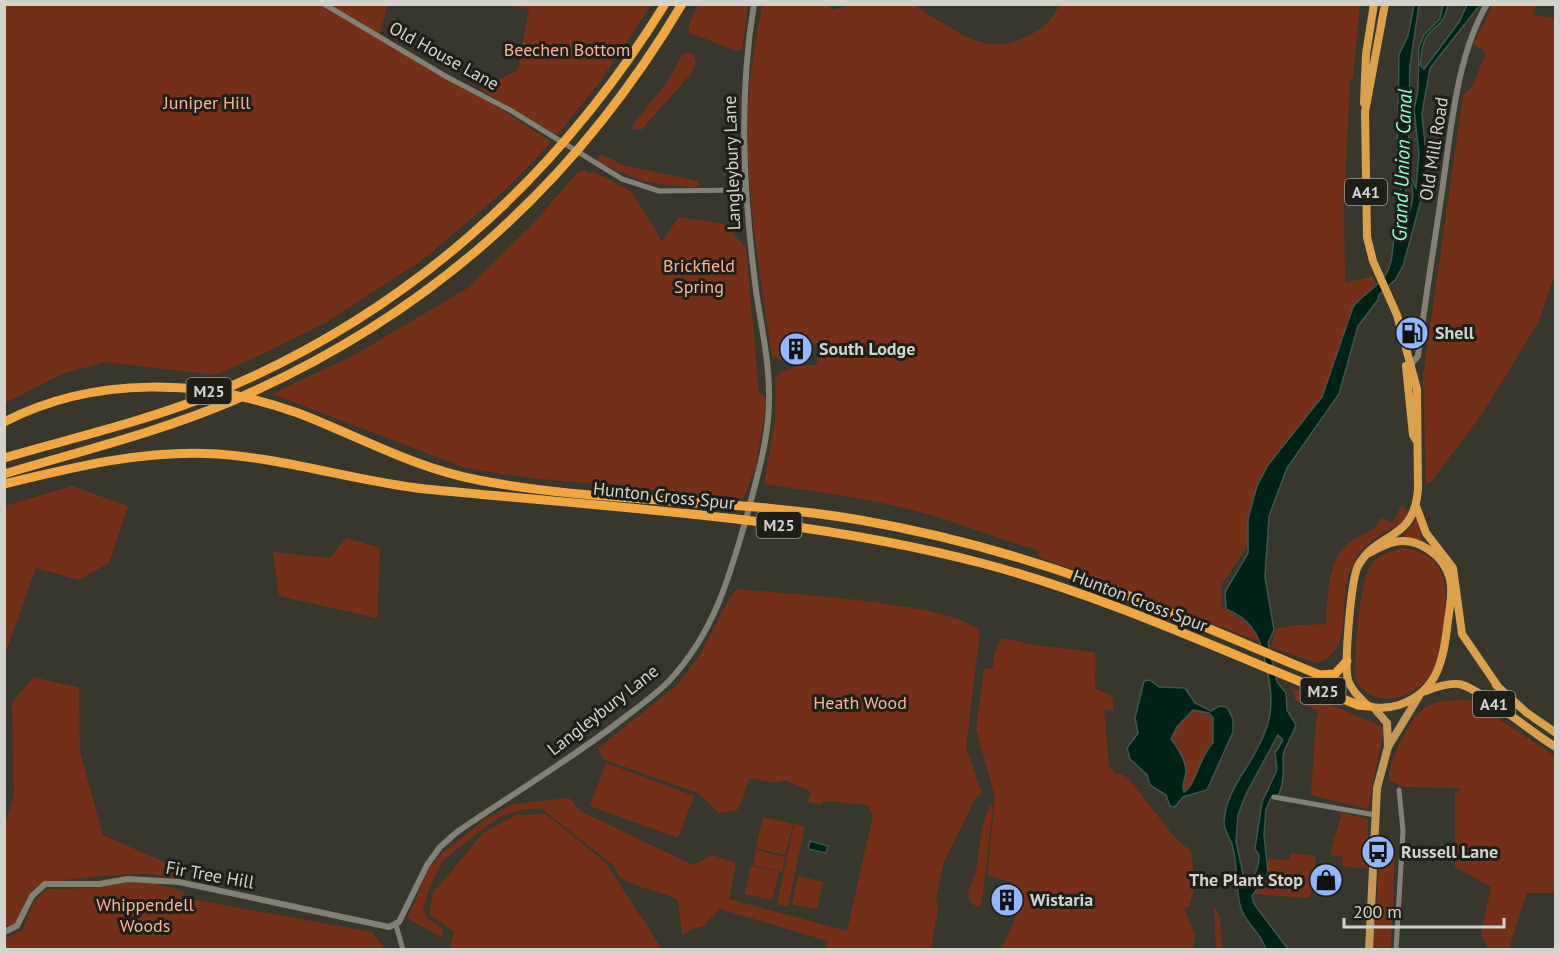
<svg xmlns="http://www.w3.org/2000/svg" width="1560" height="954" viewBox="0 0 1560 954" font-family="'PT Sans',sans-serif">
	<style>
		.green { fill: #743018 }
		.water { fill: #002216; stroke: #3f574d; stroke-width: 1.5; fill-rule: evenodd }
		.lines { fill: none; stroke-linecap: round; stroke-linejoin: round }
		.minor { stroke: #818176; stroke-width: 5 }
		.tertiary { stroke: #818176; stroke-width: 6 }
		.primary { stroke: #c49856; stroke-width: 8 }
		.trunk { stroke: #daa04c; stroke-width: 8 }
		.motorway { stroke: #f1a741; stroke-width: 9 }
		.labels { text-anchor: middle; stroke-width: 6; stroke-linejoin: round; paint-order: stroke }
		.shield { fill: #1f1f1a; stroke: #9d9d97; stroke-width: 1.5 }
		.shield-label { font-size: 16px; font-weight: bold; fill: #d3d3cd }
		.park-label { font-size: 18px; fill: #fbb299; stroke: #1f1f1a }
		.street-label { font-size: 18px; fill: #d3d3cd; stroke: #1f1f1a }
		.poi-label { font-size: 18px; font-weight: bold; fill: #d3d3cd; stroke: #1f1f1a; text-anchor: start }
		.water-label { font-size: 20px; font-style: italic; fill: #8bfed2; stroke: #1f1f1a }
	</style>
	<rect width="100%" height="100%" fill="#38372e"/>
	<path class="green" d="M699,4L748,5L742,49L736,51L688,32L690,21Z
		M5,5H323L492,103L551,142L509,187L421,261L325,323L254,358L215,375L105,362L62,374L5,403Z
		M326,5H387L379,37Z
		M503,5L651,4V5L598,84L557,135L479,89L518,70L529,9Z
		M762,5H826L834,10C847,4 897,1 911,5C918,6 925,12 931,16C965,36 989,56 1028,36C1043,28 1053,20 1059,5H1360L1353,77L1350,81L1344,202L1345,283L1372,276L1377,286L1363,295L1353,307L1322,397L1268,465L1257,486L1248,519L1247,547L1222,584L1221,606L1252,627L1260,642L1037,556L1038,550C1001,540 965,525 928,514C875,499 818,492 764,484L775,419L776,377L781,372L798,366L817,365L818,344L782,343V361L772,356C760,273 745,189 748,105C750,71 756,38 762,5Z
		M1493,5H1537L1533,15L1555,18V273L1539,321L1484,411L1431,482L1426,484L1423,376L1463,95L1472,87L1485,55L1482,49L1473,44Z
		M688,52L694,55L696,63L690,75L641,130H633V125L669,79L682,55Z
		M601,154L623,165L698,181L699,187C654,186 636,181 596,161Z
		M584,170L588,173L594,172L631,191L662,241L679,217L725,224L746,248L759,392L765,398L766,406L756,465L744,498L531,478L466,468L272,394L356,354L466,289L531,226L577,173Z
		M72,486L128,506L109,563L79,580L36,568L5,654V506Z
		M1402,504L1409,514L1399,527L1383,532L1356,555L1357,559C1354,564 1350,570 1348,576C1339,606 1354,652 1316,663L1271,647L1275,629L1297,625L1326,624C1328,596 1326,559 1352,541C1364,533 1374,532 1381,518L1393,523Z
		M1417,519L1422,540L1403,538V536Z
		M346,538L380,548L377,618L279,596L273,552L330,558Z
		M1403,548C1449,554 1448,588 1444,625C1442,641 1441,656 1434,670C1418,699 1374,712 1355,679C1355,656 1358,578 1374,561C1381,553 1393,551 1403,548Z
		M737,589C785,594 951,602 980,631L966,747L982,794L976,797L944,862L936,898L938,909L931,949H826L828,941L720,909L702,927L694,928L682,936L678,900C659,890 638,889 619,877L614,866L541,808L522,810L499,817L456,850L442,862L430,886L423,909L427,918L443,929L442,938L407,918L430,867L441,854L485,819L513,804L569,798L580,811L693,865L712,855L736,863L729,899L847,931L873,815L867,805L823,801L821,805L808,802L811,792L785,780L774,783L750,778C744,789 745,799 737,810L719,813L698,793L603,759L598,748L676,686L698,658L730,597Z
		M1002,638L1040,646L1094,652C1099,663 1092,676 1096,689L1112,696L1114,711L1104,709L1109,766L1117,776L1119,773L1128,778L1176,839L1191,851L1195,884L1189,907L1184,908L1195,935L1193,949H1001C1014,922 1023,912 1011,882L987,875L995,797L976,729L984,669L993,668L994,653Z
		M34,677L79,688L80,752L103,835L182,870L183,881C170,877 156,874 142,874C126,874 47,879 36,887C21,897 24,923 5,930V825L14,794L12,702Z
		M1292,688L1381,726L1383,732L1368,809L1311,795L1316,721L1319,711L1296,701Z
		M1469,700L1555,756V893H1527L1509,949H1488L1481,934L1491,887L1455,867V795L1461,788L1403,787L1389,780C1389,766 1396,751 1402,739C1419,704 1431,700 1469,700Z
		M1193,710C1218,715 1214,720 1213,743C1198,757 1198,784 1184,792L1182,784L1186,772L1171,739L1177,727Z
		M606,763L694,796L678,838L590,806Z
		M990,804L993,807L982,901L980,907L975,906L969,899L968,891L976,872L982,827Z
		M1338,812L1368,819V869L1342,866L1343,857L1330,855L1341,815Z
		M546,814L605,862L662,949H450L454,932L429,914L433,893L484,832L516,815Z
		M763,817L793,824L785,855L756,848Z
		M794,824L805,826L788,906L777,904Z
		M756,850L785,857L782,872L753,865Z
		M1291,853L1316,856L1311,896L1306,898L1252,894L1266,876L1268,859L1289,860Z
		M1380,853L1395,854L1391,949H1373Z
		M751,866L779,872L772,900L745,894Z
		M798,876L823,882L817,909L792,904Z
		M140,880L184,891L185,898L372,932L385,949L5,950L4,938L22,931L33,903L47,889L92,888Z
		M1214,905L1220,917L1222,949H1216Z"/>
	<path class="water" d="M1414,5H1419L1410,65L1408,172L1416,188L1419,154L1414,109L1418,91L1419,47L1424,35L1440,19L1443,5H1448C1442,29 1438,21 1427,36C1421,44 1422,55 1420,65L1424,69L1459,22L1467,5H1480L1430,68L1422,113L1427,164L1424,189L1403,266L1395,280L1379,295L1378,300L1358,326L1339,394L1287,468L1269,516L1265,577L1274,630L1268,643L1277,682L1286,693L1287,710L1296,725C1294,733 1283,750 1283,756C1283,769 1285,785 1277,797L1272,796L1266,809L1264,835L1268,872L1252,896L1254,904L1288,949H1266C1261,934 1248,925 1242,911C1235,895 1238,867 1233,848C1231,838 1224,832 1224,822C1225,802 1235,785 1246,768C1274,724 1276,705 1264,656C1258,631 1249,619 1226,609L1225,592L1248,553V519L1257,486L1268,465L1322,397L1353,307C1362,294 1378,288 1386,274C1393,263 1392,250 1394,238C1397,214 1406,193 1397,168L1399,54L1408,36ZM1407,175C1416,186 1413,206 1407,217L1405,181ZM1278,735L1283,740L1275,753L1277,770L1262,802L1255,849L1259,855C1259,865 1256,876 1247,883L1244,878L1236,842L1238,815L1246,794Z
		M1150,680L1159,687L1185,688L1195,703L1211,711L1219,706L1227,707L1233,719V732L1207,790L1183,797L1175,807L1170,806L1166,795L1150,785L1147,775L1130,759L1127,748L1138,733L1135,718L1144,681ZM1193,710L1209,713L1213,718V743C1199,756 1197,784 1184,792C1181,783 1185,780 1186,772C1186,760 1178,748 1171,739L1177,727Z
		M810,841L828,846L826,853L808,849Z"/>
	<g class="lines">
		<path class="minor" d="M324,4L447,77L510,110L622,179L659,191L745,190
			M1274,797L1375,815
			M396,925L403,950
			M1396,950L1403,831L1399,790"/>
		<path class="tertiary" d="M1409,367L1418,356C1425,301 1434,246 1442,191C1451,131 1456,57 1487,4
			M4,932L17,926L32,896L45,884H99L128,879L179,882L389,927L399,922L427,865L440,847L457,832C511,795 568,761 620,721C637,708 654,696 669,681C715,632 730,575 748,512C758,473 770,435 769,394C769,353 758,314 754,274C743,183 739,95 754,4"/>
		<path class="primary" d="M1374,708L1387,723L1388,747
			M1369,950L1377,788L1388,747L1419,696"/>
		<path class="trunk" d="M1364,103L1366,54L1374,4
			M1406,366L1413,435L1416,440
			M1416,506L1426,533L1453,568L1462,634L1499,688
			M1369,553C1377,549 1385,544 1394,542C1418,537 1444,555 1450,579C1453,592 1450,607 1448,620C1444,657 1439,692 1399,705C1389,708 1378,709 1368,706C1360,698 1352,691 1348,680C1344,664 1351,580 1358,566C1379,529 1413,543 1418,490L1417,389L1397,315L1373,261L1367,237L1365,112L1385,4
			M1496,685L1527,713L1556,733
			M1426,691C1436,687 1447,683 1458,684C1476,685 1534,735 1556,747"/>
		<path class="motorway" d="M4,422C95,375 204,379 298,413C358,436 414,468 478,480C602,504 734,498 860,520C940,534 1021,556 1098,584C1173,612 1246,645 1320,675L1335,674L1347,661
			M4,458C72,438 142,422 208,396C403,317 555,182 665,4
			M4,474C81,451 159,432 232,401C427,317 574,186 682,4
			M4,484C74,467 146,449 218,454C288,459 355,481 425,489C612,508 803,516 985,564C1113,598 1235,657 1358,705L1368,706"/>
	</g>
	<defs>
		<g id="fuel-disc" transform="scale(1.725)"><circle r="9.5" fill="#92b7fd" stroke="#1f1f1a"/><path d="M-5.5-6h7V0h2V4h1.3V-2.5L3-4.5l.8-.8L6-3V5H2.5V1h-1V6h-7ZM-4.2-4.7v3.2H.2V-4.7Z" fill="#111"/></g>
		<g id="building-disc" transform="scale(1.725)"><circle r="9.5" fill="#92b7fd" stroke="#1f1f1a"/><path d="M-4-6H4V6H1V3H-1V6H-4ZM-2.5-4.3h1.7v1.8h-1.7ZM.8-4.3h1.7v1.8H.8ZM-2.5-1h1.7V.8h-1.7ZM.8-1h1.7V.8H.8Z" fill="#111"/></g>
		<g id="bus-disc" transform="scale(1.725)"><circle r="9.5" fill="#92b7fd" stroke="#1f1f1a"/><path d="M-5-6H5V4H4V6H2V4H-2V6H-4V4H-5ZM-3.5-4V0h7V-4ZM-3.5 1.2v1.5H-2V1.2ZM2 1.2v1.5H3.5V1.2Z" fill="#111"/></g>
		<g id="shop-disc" transform="scale(1.725)"><circle r="9.5" fill="#92b7fd" stroke="#1f1f1a"/><path d="M-5-2.5h2.3a2.7 3.5 0 0 1 5.4 0H5L5.5 6h-11ZM-1.5-2.5h3a1.5 2.3 0 0 0-3 0Z" fill="#111"/></g>
	</defs>
	<g fill-rule="evenodd">
		<use href="#fuel-disc" x="1412" y="333"/>
		<use href="#building-disc" x="796" y="349"/>
		<use href="#bus-disc" x="1378" y="852"/>
		<use href="#shop-disc" x="1326" y="880"/>
		<use href="#building-disc" x="1007" y="900"/>
	</g>
	<g class="labels">
		<g class="shield">
			<rect x="1345" y="179" width="42" height="26" rx="4.5"/>
			<rect x="186.5" y="378" width="45" height="26" rx="4.5"/>
			<rect x="756.5" y="512" width="45" height="26" rx="4.5"/>
			<rect x="1300.5" y="678" width="45" height="26" rx="4.5"/>
			<rect x="1473" y="691" width="42" height="26" rx="4.5"/>
		</g>
		<g class="shield-label">
			<text x="1366" y="198">A41</text>
			<text x="209" y="397">M25</text>
			<text x="779" y="531">M25</text>
			<text x="1323" y="697">M25</text>
			<text x="1494" y="710">A41</text>
		</g>
		<g class="park-label">
			<text x="567" y="56">Beechen Bottom</text>
			<text x="207" y="109">Juniper Hill</text>
			<text x="699" y="272">Brickfield<tspan x="699" dy="21">Spring</tspan></text>
			<text x="860" y="709">Heath Wood</text>
			<text x="145" y="911">Whippendell<tspan x="145" dy="21">Woods</tspan></text>
		</g>
		<g class="street-label">
			<text transform="translate(444 56) rotate(29)" y="6">Old House Lane</text>
			<text transform="translate(1434 149) rotate(-81)" y="6">Old Mill Road</text>
			<text transform="translate(732 163) rotate(-92)" y="6">Langleybury Lane</text>
			<text transform="translate(664 496) rotate(6)" y="6">Hunton Cross Spur</text>
			<text transform="translate(1140 601) rotate(21)" y="6">Hunton Cross Spur</text>
			<text transform="translate(603 710) rotate(-38)" y="6">Langleybury Lane</text>
			<text transform="translate(210 875) rotate(10)" y="6">Fir Tree Hill</text>
		</g>
		<g class="poi-label">
			<text x="1435" y="339">Shell</text>
			<text x="819" y="355">South Lodge</text>
			<text x="1401" y="858">Russell Lane</text>
			<text x="1303" y="886" text-anchor="end">The Plant Stop</text>
			<text x="1030" y="906">Wistaria</text>
		</g>
		<g class="water-label">
			<text transform="translate(1402 165) rotate(-88)" y="7">Grand Union Canal</text>
		</g>
	</g>
	<rect width="1560" height="954" fill="none" stroke="#d3d3cd" stroke-width="12"/>
	<path d="M1344 918v9h160v-9" fill="none" stroke="#d3d3cd" stroke-width="3"/>
	<text x="1353" y="918" font-size="18" fill="#d3d3cd" stroke="#1f1f1a" stroke-width="4.5" paint-order="stroke">200 m</text>
</svg>
